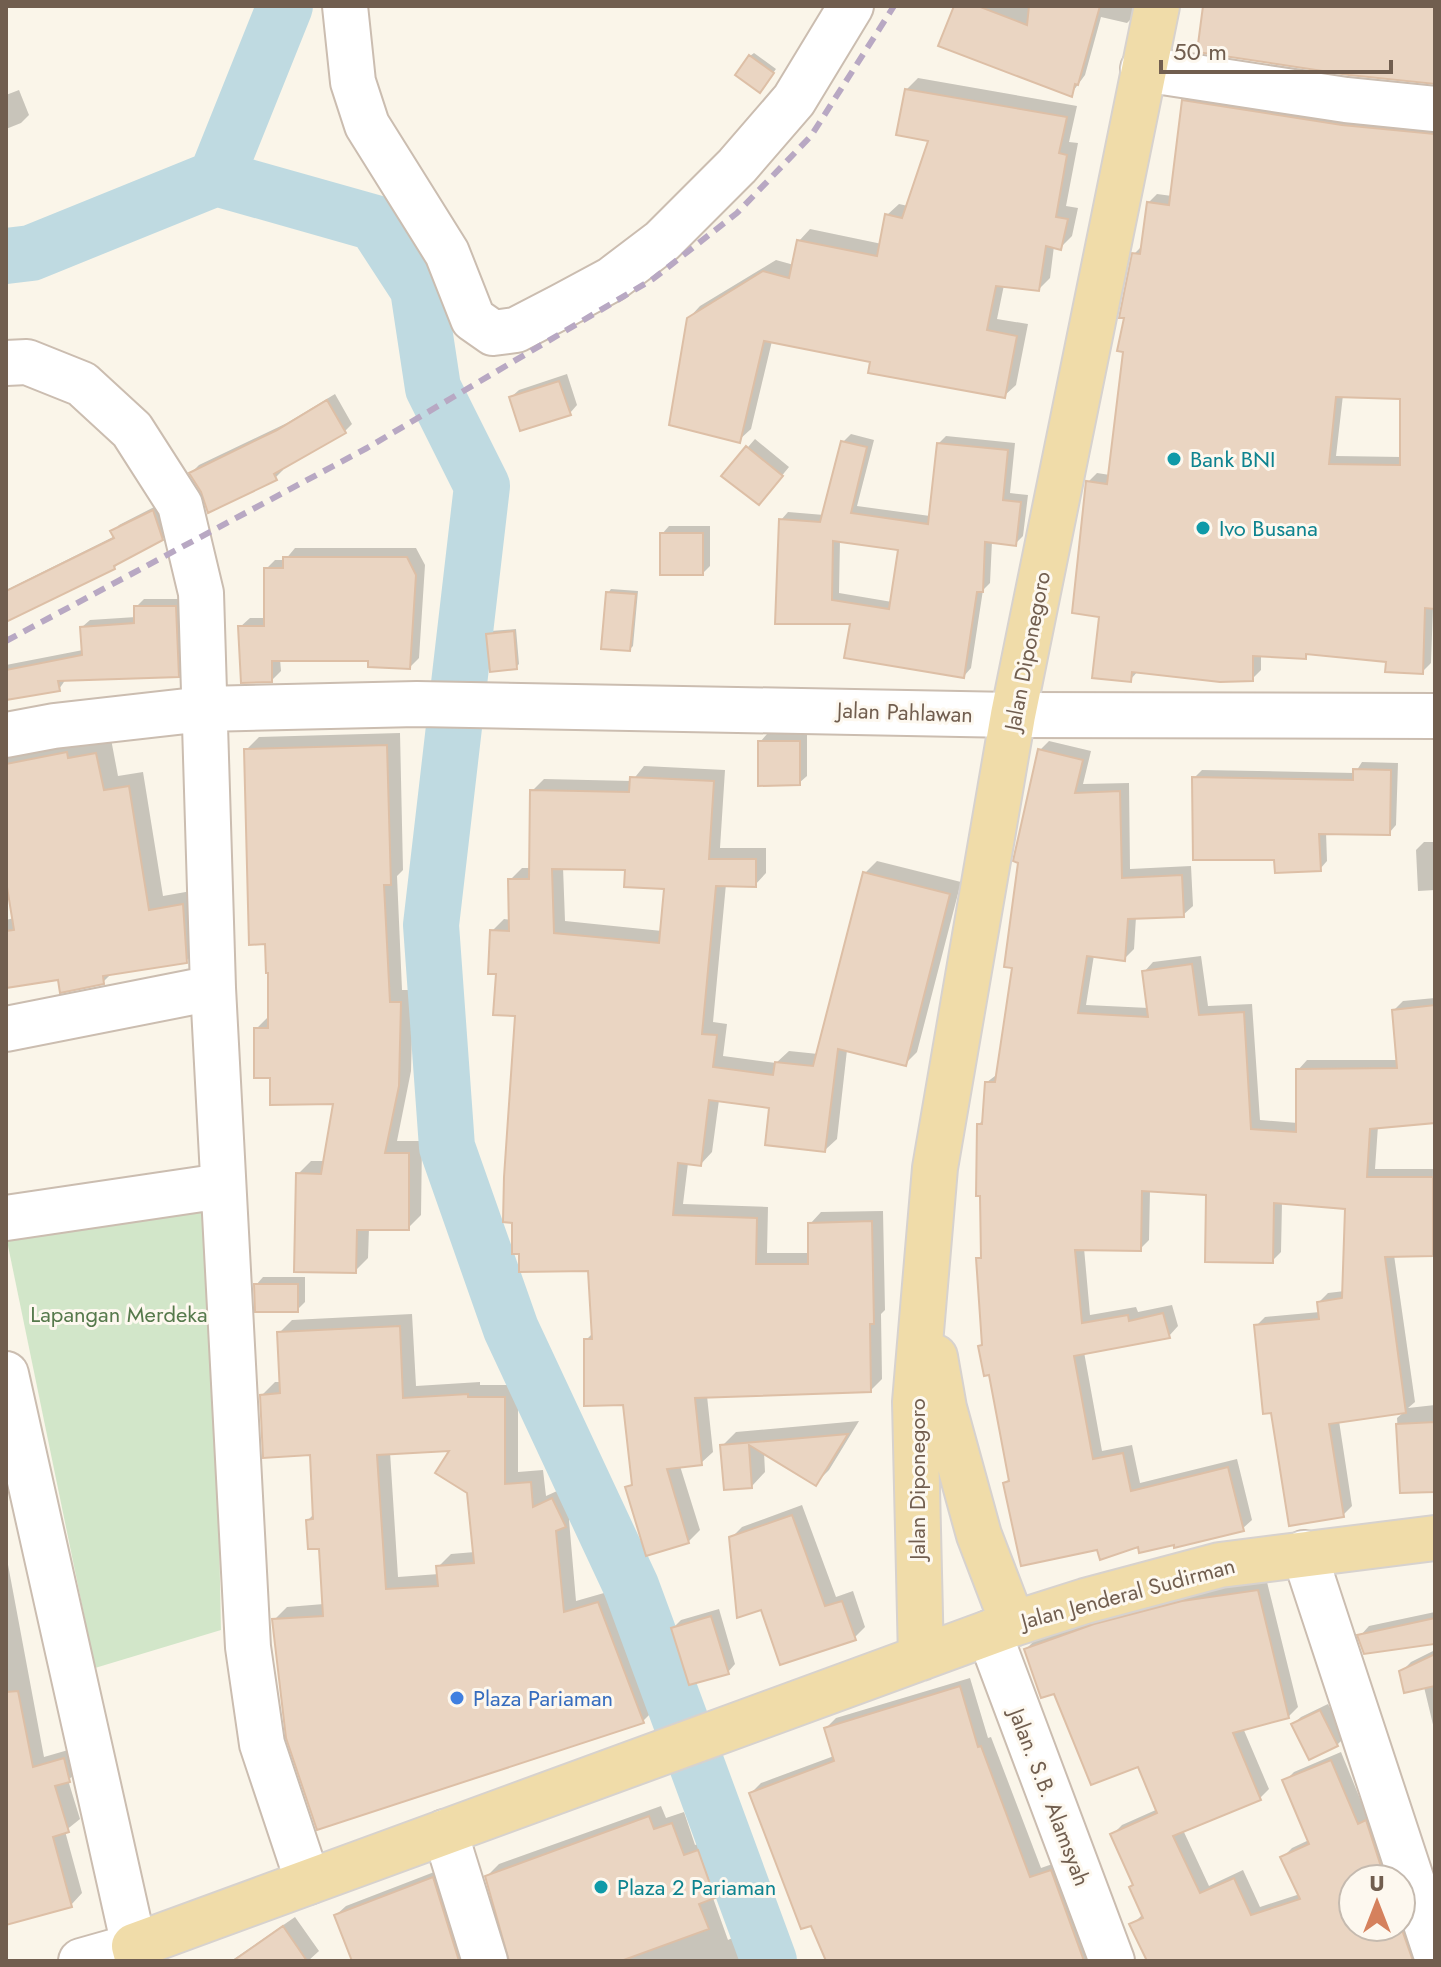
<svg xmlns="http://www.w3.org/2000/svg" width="1441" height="1967" viewBox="0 0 1441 1967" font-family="Jost,sans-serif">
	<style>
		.green { fill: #d2e6c9 }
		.shadow { fill: #0003; fill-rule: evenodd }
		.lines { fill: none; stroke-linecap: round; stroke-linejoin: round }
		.river { stroke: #bfdae1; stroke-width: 56 }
		.building { fill: #ead5c2; stroke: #ddbfa6; stroke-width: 2; fill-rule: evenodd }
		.minor-casing { stroke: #cbbdb0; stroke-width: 48 }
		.major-casing { stroke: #d7d2ce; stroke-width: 48 }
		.minor { stroke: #fff; stroke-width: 44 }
		.major { stroke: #f0dca9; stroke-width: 44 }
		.rail { stroke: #b8a8c3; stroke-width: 6; stroke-dasharray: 12 8; stroke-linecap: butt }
		.culture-dot { fill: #0f9aa8; stroke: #fdf8ef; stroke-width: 3 }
		.shop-dot { fill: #3f7fe0; stroke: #fdf8ef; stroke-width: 3 }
		.labels { text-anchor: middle; stroke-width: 6; stroke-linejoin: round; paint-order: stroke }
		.culture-label { font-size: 22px; fill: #0d838f; stroke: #fdf8ef; text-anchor: start }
		.street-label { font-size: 22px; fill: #715e4f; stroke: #fdf8ef }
		.park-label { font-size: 22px; fill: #567a4c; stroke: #fdf8ef }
		.shop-label { font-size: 22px; fill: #366cbe; stroke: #fdf8ef; text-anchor: start }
	</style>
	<rect width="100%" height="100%" fill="#faf5e9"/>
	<path class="green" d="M212,1199L221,1630L95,1668L6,1236Z"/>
	<path class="shadow" d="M957,6H1136L1135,15L1127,23L1101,17L1085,75L1071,94Z
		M754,53L776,69L763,87L750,56Z
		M918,78L1077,106L1069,142L1078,143L1066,206L1078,208L1072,236L1060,248L1054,246L1050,278L1039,289L1004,285L997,319L1028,324L1016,385L1004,396L873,361L772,341L751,429L739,440L688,319L700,306L776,260L794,265L799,241L810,229L882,244L887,215L899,204L908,206L930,139L906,90Z
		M19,90L29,115L21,123L6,129V95Z
		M1193,92L1435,125V606H1433L1431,663L1422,672L1388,660L1310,652L1305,657L1261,655V670L1252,679L1139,670L1130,680L1101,615L1088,482L1097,473L1110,475L1134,254L1143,245L1148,203L1157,194L1172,196L1184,101ZM1343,395L1402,397V457L1336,456Z
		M567,374L577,405L570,413L511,397L519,390Z
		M335,394L352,424L345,431L282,467L283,470L275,478L203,491L191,473L199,465L287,423Z
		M851,434L874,440L857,506L930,516L939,443L946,436L1015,443L1010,493L1028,495L1023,536L1015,544L992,541L990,583L983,590L971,668L964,676L852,622H777L781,520L788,512L824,515L843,442ZM840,539L900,548L892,602L839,593Z
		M755,439L789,467L766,495L724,475Z
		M160,504L168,532L162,539L121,561L114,568L6,620V590L115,536L113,532L119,525Z
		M669,526H710V566L703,573L662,534Z
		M295,548H416L425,565L419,658L410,667L371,659H280L281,671L272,680L240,627L250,618H266V569L275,560H285Z
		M611,589L638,591L633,646L630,649L608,593Z
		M144,599H183L185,667L178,675L66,679L59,689L6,698V665L83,650L82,627L90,620L136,617V607Z
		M516,629L519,664L516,667L488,634L491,631Z
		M400,733L403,870L397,876L402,990H413L411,1071L397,1141H422L421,1215L408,1228H369L368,1258L355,1271L298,1174L311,1161H325L335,1102L272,1076L256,1029L269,1016L270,971L246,750L259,737Z
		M767,734H807V776L799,783L760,742Z
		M111,739L118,776L143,772L163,896L197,890L201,946L186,961L113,972L103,982L59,978L6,986V920L14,918L6,868V754Z
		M1049,741L1091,751L1083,784L1129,783L1130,869L1191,866L1193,906L1183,915L1136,917L1134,949L1124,959L1094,955L1086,1005L1149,1008L1144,972L1153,962L1201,956L1208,1006L1252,1004L1260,1120L1298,1123V1070L1307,1060H1398L1394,1010L1403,1001L1435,998V1121L1378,1126L1375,1169H1435V1252L1433,1254L1394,1255L1415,1402L1408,1408L1435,1405V1489L1402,1491L1397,1418L1404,1412L1339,1421L1352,1506L1343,1515L1256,1326L1265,1317L1320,1312L1319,1302L1328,1293L1345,1291L1347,1207L1282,1202L1281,1252L1272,1261L1208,1193L1150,1190L1149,1240L1140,1249L1084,1248L1090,1315L1136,1307L1138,1312L1172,1305L1178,1326L1169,1336L1084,1352L1102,1451L1132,1445L1140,1483L1237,1459L1252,1520L1242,1529L1175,1543L1098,1547L1005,1483L1010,1478L984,1343L978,1259L983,1254L979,1124L984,1119L987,1082L999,1073L1014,967L1040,750Z
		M1362,762L1398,763L1396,825L1389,833L1326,832L1327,861L1320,869L1276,858L1194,778L1202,770L1355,773Z
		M644,766L725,770L720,848H766V873L755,885L726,884L713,1022L727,1024L723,1056L776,1063L789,1051L818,1054L865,873L877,861L961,882L917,1052L905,1064L847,1050L837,1139L825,1150L771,1107L719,1100L712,1152L701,1164L688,1163L683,1204L768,1207L767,1253H810V1224L821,1212L883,1211L885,1310L881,1314L882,1379L871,1390L707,1396L713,1452L701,1463L680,1466L700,1530L688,1542L628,1488L634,1481L625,1403L586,1340L594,1332L590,1269L517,1015L498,972L492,931L504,919L511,920L510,880L522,868H531L532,791L544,779L632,781ZM563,867L627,868L666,887L662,931L565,921Z
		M1424,842H1435V890L1418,891L1416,850Z
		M263,1277H305V1302L297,1310L256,1285Z
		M412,1314L416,1386L480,1382V1385H518V1472L543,1470L546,1496L566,1487L577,1512L569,1520L576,1601L611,1591L656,1708L643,1721L274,1620L287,1607L324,1604L321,1546L308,1520L315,1513L312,1453L262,1395L275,1382H282L279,1333L292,1320ZM453,1449L469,1491L475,1552L451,1554L438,1567L439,1574L398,1577L390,1452Z
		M859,1421L829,1470L815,1484L764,1452L765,1472L752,1486L722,1446L736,1432Z
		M802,1505L836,1597L853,1591L865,1627L854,1638L762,1607L731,1538L742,1527Z
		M6,1554L44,1757L75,1748L81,1769L68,1780L80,1819L65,1831L82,1893L71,1905L6,1923Z
		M1267,1582L1298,1707L1288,1717L1243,1728L1269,1789L1260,1798L1183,1830L1209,1886L1243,1870L1260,1907L1300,1894L1283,1857L1292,1848L1309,1840L1285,1781L1294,1772L1341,1752L1367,1816L1375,1812L1398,1879H1353V1927H1401V1889L1426,1961H1147L1149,1959L1132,1925L1143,1914L1135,1884L1113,1834L1122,1825L1158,1809L1139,1764L1055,1691L1026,1649L1035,1640L1105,1616L1193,1592Z
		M719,1609L735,1664L728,1672L673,1628L681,1620Z
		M1435,1612V1642L1360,1636L1369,1626Z
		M1435,1650V1733L1424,1687L1401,1672L1411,1662Z
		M970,1678L988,1738L991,1737L1041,1868L1061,1861L1093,1961H828L751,1793L761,1783L834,1756L826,1728L836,1718Z
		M1328,1704L1345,1737L1337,1745L1293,1724L1301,1717Z
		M661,1806L666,1818L684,1812L695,1845L710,1840L726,1884L713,1898L728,1940L737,1936L749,1961H511L487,1876L499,1864Z
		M442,1869L472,1961H354L336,1915L346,1906Z
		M295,1917L319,1951L308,1961H231Z"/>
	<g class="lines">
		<path class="river" d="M216,178L375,223L418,289L433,388L482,486L431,925L447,1147L511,1329L631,1586L769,1961
			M6,256L31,253L216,178L285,6"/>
	</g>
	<path class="building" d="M954,6H978L1027,25L1029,6H1100L1078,85L1075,84L1072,97L938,46Z
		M1203,6H1435V84L1349,75L1197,52Z
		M749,55L774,73L760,93L735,75Z
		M905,89L1067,117L1059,153L1067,155L1056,217L1068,219L1061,250L1046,246L1039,291L996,286L987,330L1017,336L1005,398L868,373L870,362L764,341L740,443L669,425L687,318L763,271L789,278L797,240L877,256L885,214L902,218L928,141L896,135Z
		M1182,100L1342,125L1435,134V609L1425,608L1423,674L1385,672L1386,662L1306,654V659L1253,656V681L1220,682L1132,672L1131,682L1092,678L1099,617L1072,613L1086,481L1107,484L1123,352L1117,351L1124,318H1119L1132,253L1140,254L1147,202L1169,205ZM1336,397L1400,399V465L1329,464Z
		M559,381L571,415L520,431L509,397Z
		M327,400L346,433L274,474L277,480L208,513L201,492L189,473L277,430Z
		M841,441L867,447L851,513L928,524L937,443L1008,450L1003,500L1021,502L1016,546L985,542L983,592H977L964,678L844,658L850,624H775L779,519L820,522ZM833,541L898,550L889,609L832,600Z
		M746,446L783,476L759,505L721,476Z
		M153,510L163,540L114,566L115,569L6,622V591L114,538L110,531Z
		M660,533H703V575H660Z
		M283,557H407L416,575L410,669L368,667V661H272V682L241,683L238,626H264V568H283Z
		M606,592L636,594L630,651L601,649Z
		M134,606H176L179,677L58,681L60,691L6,700V670L82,655L80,627L134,623Z
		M514,631L517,669L490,672L486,634Z
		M758,741H800V785L758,786Z
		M387,745L391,885H384L390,1002H401L399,1086L385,1153H409V1230H357L356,1273L294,1272L296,1173L321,1174L333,1104L270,1105V1078H254V1028H268V973H266L265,944L249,945L244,749Z
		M1038,749L1083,760L1075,793L1120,791L1122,878L1182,875L1184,917L1128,919L1125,961L1087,956L1078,1013L1148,1017L1142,971L1192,964L1199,1015L1244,1012L1251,1129L1296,1132V1069L1397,1068L1392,1010L1435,1005V1123L1370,1129L1367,1177H1433V1256L1385,1257L1406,1413L1329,1424L1344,1517L1289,1526L1271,1413L1263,1414L1254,1325L1319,1319L1317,1302L1342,1298L1345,1209L1274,1203L1273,1263L1205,1262L1206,1195L1142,1191L1141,1251L1075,1250L1082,1323L1128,1315L1129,1321L1163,1313L1170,1338L1074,1356L1093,1459L1123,1453L1131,1491L1228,1467L1244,1531L1174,1548V1545L1139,1553L1138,1547L1100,1560L1097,1550L1021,1566L1003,1483L1009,1481L989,1375L984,1376L978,1346L982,1345L976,1258H981L980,1196H976L977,1124H982L985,1082H995L1012,968L1004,967L1018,863L1013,861Z
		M67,752L68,758L96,753L104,790L129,786L149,910L183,904L187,963L103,976L104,984L60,993L58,980L6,988V931L14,930L6,881V764Z
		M1353,769L1391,770L1390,835L1319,834L1321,871L1275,873L1274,860H1193L1192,777L1353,780Z
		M630,777L714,781L709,859H756V887L716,886L702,1034L717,1035L713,1067L773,1075L775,1062L813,1066L863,872L950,894L906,1066L838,1049L825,1152L765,1145L769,1108L709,1100L701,1166L678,1163L673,1215L757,1218L756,1264H808V1223L872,1221L874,1324H870L871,1392L695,1398L702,1465L667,1469L689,1543L646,1556L625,1487L632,1485L623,1405L584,1406V1339H592L588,1271L519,1272V1254H512V1223L503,1222L504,1177L515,1016L493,1015L496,974H488L490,930L509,931L508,879H529L530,790L629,792ZM552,869L625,870L624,887L664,889L659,943L554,933Z
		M254,1284H298V1312H255Z
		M400,1326L403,1398L468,1394V1397H505V1484L531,1482L533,1507L552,1498L566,1527L556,1531L564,1612L598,1602L644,1723L317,1830L286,1738L272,1619L323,1616L319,1549H308L306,1520L313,1519L310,1455L263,1458L260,1395L280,1393L277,1332ZM449,1451L435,1473L467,1493L474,1563L436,1566L438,1586L386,1589L377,1455Z
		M1435,1422V1492L1400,1493L1396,1424Z
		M848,1434L816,1486L749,1445L752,1488L724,1490L720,1445Z
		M792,1515L825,1606L842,1601L856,1640L780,1665L761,1610L737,1618L729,1537Z
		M1258,1590L1289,1718L1233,1733L1261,1800L1173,1836L1200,1893L1234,1878L1251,1915L1300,1899L1280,1857L1309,1844L1282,1780L1331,1760L1358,1824L1366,1820L1385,1879H1353V1927H1401L1413,1961H1147L1129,1924L1143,1918L1129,1887L1133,1885L1110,1834L1157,1813L1138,1767L1091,1785L1054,1694L1041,1698L1024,1649L1094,1624L1182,1601Z
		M711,1616L729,1674L689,1685L671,1628Z
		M1435,1618V1644L1364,1654L1357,1635Z
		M1435,1654V1686L1404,1693L1399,1671Z
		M960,1686L978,1747L981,1746L1030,1877L1051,1870L1084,1961H826L811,1926L801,1929L749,1793L834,1761L824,1728Z
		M18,1691L33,1767L64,1758L70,1782L55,1786L69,1832L53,1837L72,1907L6,1925V1692Z
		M1320,1710L1338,1746L1309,1760L1291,1724Z
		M649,1816L654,1829L672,1823L684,1855L698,1850L715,1898L699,1904L709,1929L621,1961H509L485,1876Z
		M433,1877L459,1961H352L334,1915Z
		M283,1926L307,1961H233Z"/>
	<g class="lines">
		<g class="minor-casing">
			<path id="minor" d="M345,6L353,82L367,125L447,253L473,319L493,333L516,330L562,306L612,279L662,241L737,166L794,100L851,6
				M1143,69L1346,100L1435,109
				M6,363L27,362L82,384L132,430L180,505L201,593L213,988L248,1647L262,1744L308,1882
				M6,735L54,726L204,709L417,704L1013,715L1435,716
				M6,1029L213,988
				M6,1218L222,1186
				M6,1374L134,1946L81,1961
				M1304,1553L1435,1951
				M989,1633L1112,1961
				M445,1832L485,1961"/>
		</g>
		<g class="major-casing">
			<path id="major" d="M935,1357L944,1408L979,1535L1013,1624
				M921,1658L915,1402L935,1168L1013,715L1157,6
				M138,1961L134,1946L1013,1624L1085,1601L1220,1565L1435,1538"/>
		</g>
		<use href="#minor" class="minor"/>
		<use href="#major" class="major"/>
		<path class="rail" d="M6,641L367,448L653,279L737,213L811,136L894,6"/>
	</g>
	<g class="culture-dot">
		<circle cx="1174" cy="459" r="8"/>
		<circle cx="1203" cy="528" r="8"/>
		<circle cx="601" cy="1887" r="8"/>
	</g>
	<circle class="shop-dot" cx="457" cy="1698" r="8"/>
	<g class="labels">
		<g class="culture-label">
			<text x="1190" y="467">Bank BNI</text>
			<text x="1219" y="536">Ivo Busana</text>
			<text x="617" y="1895">Plaza 2 Pariaman</text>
		</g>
		<g class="street-label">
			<text transform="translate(1027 651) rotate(-79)" y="8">Jalan Diponegoro</text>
			<text transform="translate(905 712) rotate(2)" y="8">Jalan Pahlawan</text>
			<text transform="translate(917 1479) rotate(-90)" y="8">Jalan Diponegoro</text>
			<text transform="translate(1128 1593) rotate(-15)" y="8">Jalan Jenderal Sudirman</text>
			<text transform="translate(1050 1797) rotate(69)" y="8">Jalan. S.B. Alamsyah</text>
		</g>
		<g class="park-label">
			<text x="119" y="1322">Lapangan Merdeka</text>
		</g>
		<g class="shop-label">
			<text x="473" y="1706">Plaza Pariaman</text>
		</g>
	</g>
	<rect width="1441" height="1967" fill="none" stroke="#715e4f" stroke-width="16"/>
	<g transform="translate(1377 1903)"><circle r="38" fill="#fdf8ef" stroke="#c5baaf" stroke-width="2"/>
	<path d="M0-6L14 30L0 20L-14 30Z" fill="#d5815d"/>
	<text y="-12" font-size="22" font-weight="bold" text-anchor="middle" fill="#715e4f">U</text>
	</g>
	<path d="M1161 60v12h230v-12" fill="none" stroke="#715e4f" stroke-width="4"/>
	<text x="1173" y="60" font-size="24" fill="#715e4f" stroke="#fdf8ef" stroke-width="6" paint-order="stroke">50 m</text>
</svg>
